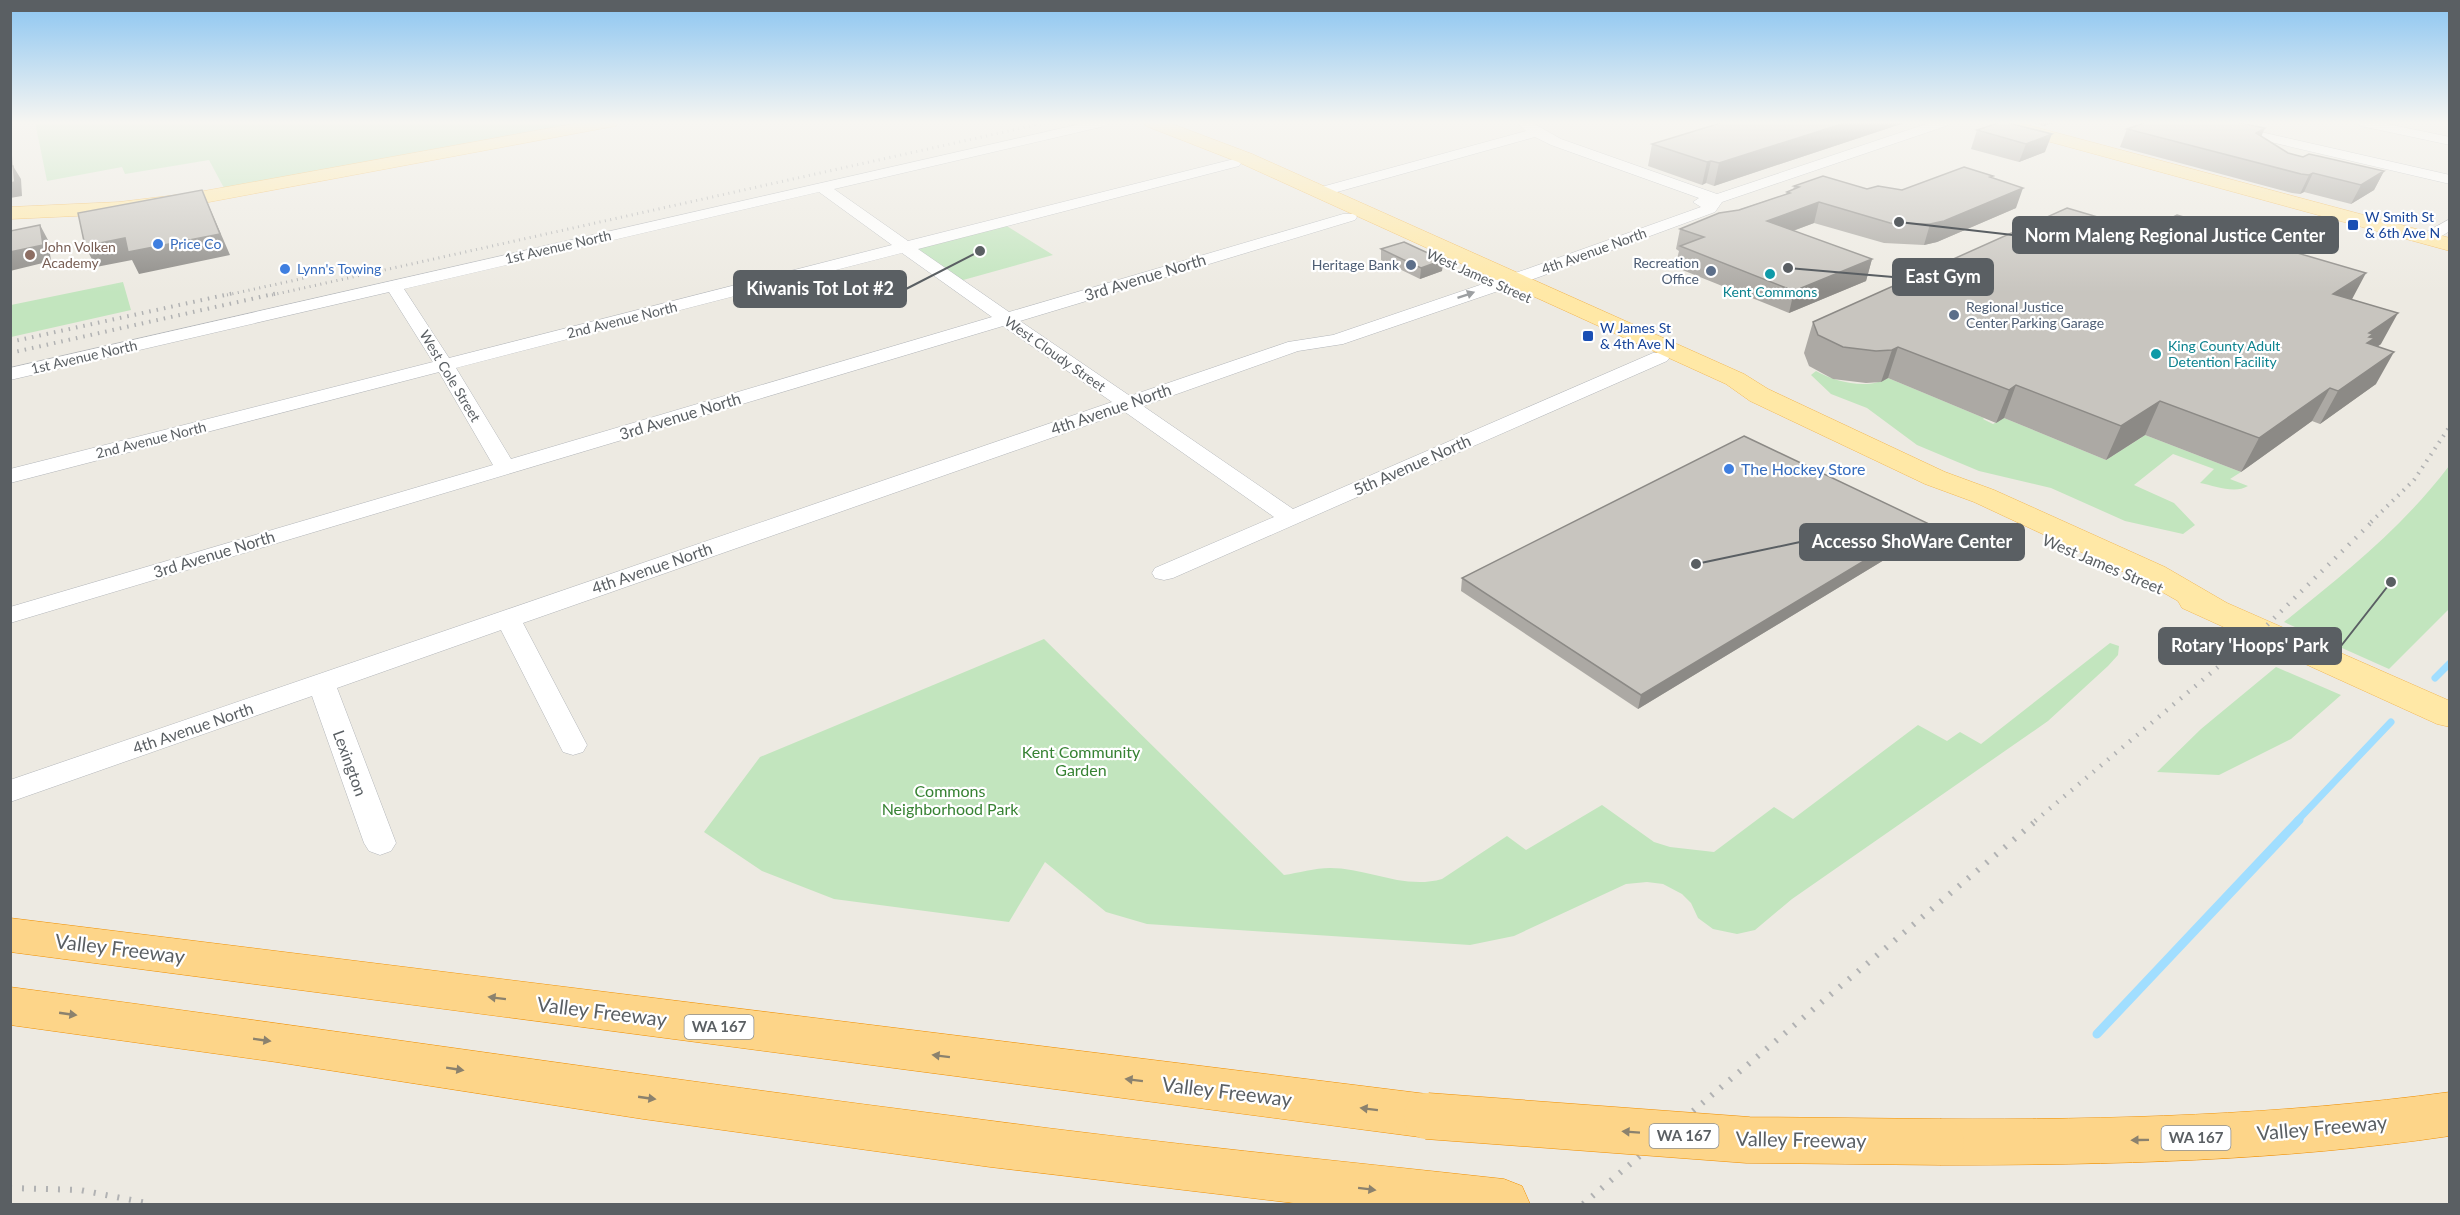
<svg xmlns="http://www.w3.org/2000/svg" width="2460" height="1215" viewBox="0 0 2460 1215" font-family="Lato,sans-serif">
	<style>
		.green { fill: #c2e5be }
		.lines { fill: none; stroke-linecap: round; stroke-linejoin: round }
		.stream-far1 { stroke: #a1deff; stroke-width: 7 }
		.stream { stroke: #a1deff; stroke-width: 9 }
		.minor-casing { stroke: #b3b6ba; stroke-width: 1 }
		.major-casing { stroke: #f2b857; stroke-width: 1 }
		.highway-casing { stroke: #f08f00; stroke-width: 1 }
		.minor { fill: #fff; fill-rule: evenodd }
		.major { fill: #ffe8a6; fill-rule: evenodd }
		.highway { fill: #fdd589; fill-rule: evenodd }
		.rail-far3 { stroke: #b1b2b3; stroke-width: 3; stroke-dasharray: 1 4.5; stroke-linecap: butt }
		.rail-far2 { stroke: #b1b2b3; stroke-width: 4; stroke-dasharray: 1.5 6; stroke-linecap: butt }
		.rail-far1 { stroke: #b1b2b3; stroke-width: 4.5; stroke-dasharray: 1.5 8; stroke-linecap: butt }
		.rail { stroke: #b1b2b3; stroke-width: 6; stroke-dasharray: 2 10; stroke-linecap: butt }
		.highway-bridge-casing { stroke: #f08f00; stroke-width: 47; stroke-linecap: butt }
		.highway-bridge { stroke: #fdd589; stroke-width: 46 }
		.wall { fill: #aca9a4 }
		.shaded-wall { fill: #8c8a86 }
		.building { fill: #c8c5bf; stroke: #8c8a86; stroke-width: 1.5 }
		.oneway { fill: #9c9fa1 }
		.oneway2 { fill: #8b826e }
		.transit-dot { fill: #1a4fb4; stroke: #fff; stroke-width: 2 }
		.shop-dot { fill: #3f7fe0; stroke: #fff; stroke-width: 2 }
		.education-dot { fill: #8d6e63; stroke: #fff; stroke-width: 2 }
		.service-dot { fill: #5c6f8a; stroke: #fff; stroke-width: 2 }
		.culture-dot { fill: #0f9aa8; stroke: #fff; stroke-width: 2 }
		.labels { text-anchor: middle; stroke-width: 4.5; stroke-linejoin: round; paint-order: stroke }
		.far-transit-label { font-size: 14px; fill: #164399; stroke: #fff; text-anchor: start }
		.far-shop-label { font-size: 14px; fill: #366cbe; stroke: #fff; text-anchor: start }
		.far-education-label { font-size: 14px; fill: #785e54; stroke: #fff; text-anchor: start }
		.far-street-label { font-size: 14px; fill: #5a5f63; stroke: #fff }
		.far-service-label { font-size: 14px; fill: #4e5e75; stroke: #fff; text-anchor: end }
		.far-culture-label { font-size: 14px; fill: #0d838f; stroke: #fff }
		.shield { fill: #fff; stroke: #8c8f92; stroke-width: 1.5 }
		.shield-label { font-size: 15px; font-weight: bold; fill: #5a5f63 }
		.street-label { font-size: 16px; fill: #5a5f63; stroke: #fff }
		.shop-label { font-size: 16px; fill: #366cbe; stroke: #fff; text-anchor: start }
		.park-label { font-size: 16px; fill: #378233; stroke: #fff }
		.near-street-label { font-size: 20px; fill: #5a5f63; stroke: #fff }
		.leader { fill: none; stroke: #5a5f63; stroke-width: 2 }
		.callout-dot { fill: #5a5f63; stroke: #fff; stroke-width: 2 }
		.callout { fill: #5a5f63; stroke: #5a5f63; stroke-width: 2 }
		.callout-label { font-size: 18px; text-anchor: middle; font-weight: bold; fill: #fff }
	</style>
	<rect width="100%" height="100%" fill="#edeae2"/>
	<path class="green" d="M35,122H559L564,126L224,188L209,160L125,174L122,167L47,181Z
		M1002,223L1053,255L956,282L907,247Z
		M123,282L131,310L11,337V305Z
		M1816,371C1835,382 1868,390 1888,378L1984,418L1983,419L1993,424L2004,418L2106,460L2145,435L2241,472L2230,479L2248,486C2235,494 2215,486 2200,483L2214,469L2173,454L2134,485L2174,503L2195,525L2183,534L2125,521L2051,488L1979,471L1917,445L1867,408L1831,394L1811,375Z
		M2449,466V609L2389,669L2284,622C2344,574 2403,527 2449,466Z
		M1044,639L1284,875C1298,873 1315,868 1330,868C1368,868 1404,890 1442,879L1507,836L1526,850L1602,805L1654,842L1670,847L1714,852L1774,807L1793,819L1918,725L1947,741L1960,732L1981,744L2110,643L2119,646L2118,655L2108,666L2048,721L1792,899L1755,930L1737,934L1713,929L1698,918L1691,903L1682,894L1663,884L1647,882L1626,884L1514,936L1470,945L1147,924L1106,912L1045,862L1009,922L834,899L762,871L704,832L760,757Z
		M2276,667L2341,695L2291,739L2219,775L2157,772L2201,729Z"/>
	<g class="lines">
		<path class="stream-far1" d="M2435,678L2450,663
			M2297,821L2391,722"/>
		<path class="stream" d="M2097,1034L2299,820"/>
		<g class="minor-casing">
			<path id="minor" d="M1089,122H1112L1105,126L834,189L908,241L1234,159L1241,163L1239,166L918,249L1009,312L1343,214H1355L1357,217L1355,220L1020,321L1130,396L1288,342L1333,335L1527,269L1701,207L1693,202L1699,198L1551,145L1535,137L1319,197L1311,192L1314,189L1526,131L1516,122H1531L1561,139L1717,194L1932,122H1951L1949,125L1722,202L1715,212L1539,277L1343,344L1298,351L1143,406L1293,509L1653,353H1667L1670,357L1667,361L1173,578L1164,580L1155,578L1152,573L1155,568L1274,517L1125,412L523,623L587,745L583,752L573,755L563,752L501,630L337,688L396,843L391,851L380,855L369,851L364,843L312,696L10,802V780L1112,402L1003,326L10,623V607L493,465L439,372L10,483V469L433,362L389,292L10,380V368ZM819,192L892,245L449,358L404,289ZM902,253L992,317L511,459L456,368Z
				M2195,122H2217L2450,175V184L2202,126Z
				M2354,122H2378L2450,137V145L2361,126Z
				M2450,219V231L2433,241H2421L2419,238L2421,235Z"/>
		</g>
		<g class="major-casing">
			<path id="major" d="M584,122H619L616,126L610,127L193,205L119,214L10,219V207L119,202L193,193Z
				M1143,122H1167L1252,154L1744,374L1768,389L1945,472L1994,490L2165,567L2227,603L2450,701V727L2437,724L2182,608L2178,601L2143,581L1974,502L1925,484L1750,401L1726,384L1238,162L1146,126Z
				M1990,122H2016L2450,238V251L1992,126Z"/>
		</g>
		<g class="highway-casing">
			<path id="highway" d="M10,918L1427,1094L1444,1100L1452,1116L1444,1132L1427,1138L10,952Z
				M10,987C336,1030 660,1079 985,1120C1158,1143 1331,1160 1504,1179L1522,1186L1530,1204H1302L990,1167L643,1119L276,1062L10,1025Z
				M2450,1092V1136C2281,1161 2112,1165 1941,1165L1923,1158L1916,1142L1923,1126L1941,1119C2111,1120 2280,1115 2450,1092Z"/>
		</g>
		<use href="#minor" class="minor"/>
		<use href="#major" class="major"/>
		<use href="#highway" class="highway"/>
		<path class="rail-far3" d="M227,295L305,278
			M272,295L1049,122"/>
		<path class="rail-far2" d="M10,342L234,293
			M10,353L278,293
			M2371,522L2414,480L2450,426"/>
		<path class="rail-far1" d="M2035,821L2262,630L2373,521"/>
		<path class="rail" d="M10,1188L80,1190L152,1204
			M1583,1204L2037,820"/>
		<g class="highway-bridge-casing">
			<path id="highway-bridge" d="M1427,1116L1748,1140L1941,1142"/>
		</g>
		<use href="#highway-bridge" class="highway-bridge"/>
	</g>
	<path class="wall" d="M1724,122H1907L1714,186L1706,183L1702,185L1648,166L1652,144Z
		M2001,122L2045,152L2019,162L1971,149L1977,130Z
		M2025,122H2056L2044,126Z
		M2147,122H2245L2244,123L2261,137L2288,153L2303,157L2384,171L2374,190L2351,204L2304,192L2300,194L2292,193L2120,147L2127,129Z
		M1992,178L2016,208L1937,242L1924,245L1884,243L1814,223L1793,231L1872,259L1866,281L1789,313L1675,267L1679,251L1676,249L1680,229L1786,194L1787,192L1793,190L1794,186L1902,190Z
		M2145,231L2274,243L2272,245L2352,300L2381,344L2377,347L2376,384L2320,424L2312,421L2241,472L2145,435L2106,460L2004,418L1996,423L1888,378L1881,382L1866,383L1833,379L1809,366L1804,353L1813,322Z
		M1381,249L1443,260L1442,271L1420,279L1381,260Z
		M1922,537L1638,709L1461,591L1462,578Z"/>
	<path class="shaded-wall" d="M1848,122H1907L1714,186L1719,163Z
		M2045,122H2056L2044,126Z
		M2265,128L2257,146L2256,133Z
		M2052,134L2045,152L2019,162L2026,144Z
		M10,152L12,155L13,171V166L21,179L22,196L10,198Z
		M1711,161L1706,183L1702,185L1707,162Z
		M2384,171L2374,190L2351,204L2361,185Z
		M2313,173L2304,192L2300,194L2309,175Z
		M2023,188L2016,208L1937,242L1924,245L1930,224Z
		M202,190L230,255L139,274L132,260L96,267L85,246L125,238Z
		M1819,202L1814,223L1762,242L1767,221Z
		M40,225L48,240L51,261L10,271V252Z
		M1872,259L1866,281L1789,313L1794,291Z
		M1443,260L1442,271L1420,279L1421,268Z
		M2366,273L2350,303L2333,294Z
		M2398,313L2381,344L2366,354L2369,333Z
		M1898,347L1888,378L1881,382L1892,350Z
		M2394,352L2376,384L2320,424L2338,391Z
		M2016,385L2004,418L1996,423L2009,390Z
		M2330,388L2312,421L2241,472L2259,438Z
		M2160,401L2145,435L2106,460L2121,426Z
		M1927,523L1922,537L1638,709L1641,695Z"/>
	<path class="building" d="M1724,122H1848L1719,163L1711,161L1707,162L1652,144Z
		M2001,122H2005L2052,134L2026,144L1977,130Z
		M2147,122H2242L2240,123L2265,128L2256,133L2288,153L2303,157L2309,154L2318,156L2384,171L2361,185L2313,173L2309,175L2301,174L2127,129Z
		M10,166H13L15,182L10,183Z
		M1964,167L1993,176L1990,177L2023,188L1944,221L1930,224L1890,223L1819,202L1767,221L1872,259L1794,291L1680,246L1704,237L1680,229L1719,213L1739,210L1790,193L1787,192L1799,187L1794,186L1823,176L1867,189L1878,186L1902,190Z
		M202,190L220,234L128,252L125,238L85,246L78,213Z
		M2067,208L2145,231L2177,215L2274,243L2270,245L2366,273L2333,294L2398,313L2369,333L2373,334L2369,337L2375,338L2367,343L2394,352L2338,391L2330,388L2259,438L2160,401L2121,426L2016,385L2009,390L1898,347L1892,350L1876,351L1843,347L1818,335L1813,322Z
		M40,225L43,245L10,252V231Z
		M1404,242L1443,260L1421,268L1381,249Z
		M1744,436L1927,523L1641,695L1462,578Z"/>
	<defs><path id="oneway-solid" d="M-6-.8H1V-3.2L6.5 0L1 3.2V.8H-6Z" transform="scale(1.5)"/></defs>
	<use class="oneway" href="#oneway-solid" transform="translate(1466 295) rotate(-19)"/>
	<g class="oneway2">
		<use href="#oneway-solid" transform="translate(497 998) rotate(-173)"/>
		<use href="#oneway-solid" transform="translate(68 1014) rotate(8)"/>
		<use href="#oneway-solid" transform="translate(262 1040) rotate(8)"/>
		<use href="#oneway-solid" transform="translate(941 1056) rotate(-173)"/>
		<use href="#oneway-solid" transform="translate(455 1069) rotate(9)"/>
		<use href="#oneway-solid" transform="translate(1134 1080) rotate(-173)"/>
		<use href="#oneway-solid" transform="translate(647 1098) rotate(8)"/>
		<use href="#oneway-solid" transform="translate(1369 1109) rotate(-173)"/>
		<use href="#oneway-solid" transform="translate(1631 1132) rotate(-176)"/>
		<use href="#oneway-solid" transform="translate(2140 1140) rotate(179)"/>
		<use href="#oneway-solid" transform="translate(1367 1189) rotate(7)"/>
	</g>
	<linearGradient id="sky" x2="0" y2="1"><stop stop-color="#8bc5f1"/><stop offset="0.42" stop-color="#f7f6f2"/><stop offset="1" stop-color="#f7f6f2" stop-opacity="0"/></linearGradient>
	<rect width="2460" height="292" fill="url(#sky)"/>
	<g class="transit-dot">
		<rect x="2347" y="219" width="12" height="12" rx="3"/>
		<rect x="1582" y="330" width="12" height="12" rx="3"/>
	</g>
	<g class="shop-dot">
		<circle cx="158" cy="244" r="6"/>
		<circle cx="285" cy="269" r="6"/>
		<circle cx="1729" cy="469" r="6"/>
	</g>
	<circle class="education-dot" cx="30" cy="255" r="6"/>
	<g class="service-dot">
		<circle cx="1411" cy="265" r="6"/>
		<circle cx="1711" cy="271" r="6"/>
		<circle cx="1954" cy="315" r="6"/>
	</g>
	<g class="culture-dot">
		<circle cx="1770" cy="274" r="6"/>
		<circle cx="2156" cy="354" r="6"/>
	</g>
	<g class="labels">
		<g class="far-transit-label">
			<text x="2365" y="222">W Smith St<tspan x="2365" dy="16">&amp; 6th Ave N</tspan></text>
			<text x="1600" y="333">W James St<tspan x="1600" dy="16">&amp; 4th Ave N</tspan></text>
		</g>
		<g class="far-shop-label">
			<text x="170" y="249">Price Co</text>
			<text x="297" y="274">Lynn's Towing</text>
		</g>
		<g class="far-education-label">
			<text x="42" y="252">John Volken<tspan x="42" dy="16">Academy</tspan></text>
		</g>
		<g class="far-street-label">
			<text transform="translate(558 247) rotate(-13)" y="5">1st Avenue North</text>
			<text transform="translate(1594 251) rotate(-20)" y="5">4th Avenue North</text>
			<text transform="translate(1479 276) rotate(24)" y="5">West James Street</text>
			<text transform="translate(622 320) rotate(-14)" y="5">2nd Avenue North</text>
			<text transform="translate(1055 354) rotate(35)" y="5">West Cloudy Street</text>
			<text transform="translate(84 357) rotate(-13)" y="5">1st Avenue North</text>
			<text transform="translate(450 376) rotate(59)" y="5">West Cole Street</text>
			<text transform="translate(151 440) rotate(-14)" y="5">2nd Avenue North</text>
		</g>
		<g class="far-service-label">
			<text x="1699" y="268">Recreation<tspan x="1699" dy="16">Office</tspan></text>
			<text x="1399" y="270">Heritage Bank</text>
			<text x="1966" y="312" text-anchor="start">Regional Justice<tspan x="1966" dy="16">Center Parking Garage</tspan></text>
		</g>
		<g class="far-culture-label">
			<text x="1770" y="297">Kent Commons</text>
			<text x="2168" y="351" text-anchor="start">King County Adult<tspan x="2168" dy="16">Detention Facility</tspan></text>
		</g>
		<g class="shield">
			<rect x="684.5" y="1015" width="69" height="24" rx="4.5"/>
			<rect x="1649.5" y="1124" width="69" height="24" rx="4.5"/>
			<rect x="2161.5" y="1126" width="69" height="24" rx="4.5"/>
		</g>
		<g class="shield-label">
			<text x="719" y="1032">WA 167</text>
			<text x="1684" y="1141">WA 167</text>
			<text x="2196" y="1143">WA 167</text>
		</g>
		<g class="street-label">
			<text transform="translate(1145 277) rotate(-17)" y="6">3rd Avenue North</text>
			<text transform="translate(1111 409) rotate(-19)" y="6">4th Avenue North</text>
			<text transform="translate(680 416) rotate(-17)" y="6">3rd Avenue North</text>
			<text transform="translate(1412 465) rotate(-24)" y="6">5th Avenue North</text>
			<text transform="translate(214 554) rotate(-17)" y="6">3rd Avenue North</text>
			<text transform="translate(2103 564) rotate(23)" y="6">West James Street</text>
			<text transform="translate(652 568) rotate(-19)" y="6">4th Avenue North</text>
			<text transform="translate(193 728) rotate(-19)" y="6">4th Avenue North</text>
			<text transform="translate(350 763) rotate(70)" y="6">Lexington</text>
		</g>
		<g class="shop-label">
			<text x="1741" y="475">The Hockey Store</text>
		</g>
		<g class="park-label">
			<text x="1081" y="758">Kent Community<tspan x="1081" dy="18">Garden</tspan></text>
			<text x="950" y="797">Commons<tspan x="950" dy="18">Neighborhood Park</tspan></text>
		</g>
		<g class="near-street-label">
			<text transform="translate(120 949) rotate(7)" y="7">Valley Freeway</text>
			<text transform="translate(602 1012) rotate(7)" y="7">Valley Freeway</text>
			<text transform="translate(1227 1092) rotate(7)" y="7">Valley Freeway</text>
			<text transform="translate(2322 1128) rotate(-5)" y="7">Valley Freeway</text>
			<text transform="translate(1801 1140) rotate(1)" y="7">Valley Freeway</text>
		</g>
	</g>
	<path class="leader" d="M1899 222L2013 235M1788 268L1893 277M980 251L906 289M1696 564L1800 542M2391 582L2341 646"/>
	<g class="callout-dot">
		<circle cx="1899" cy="222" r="6"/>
		<circle cx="1788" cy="268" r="6"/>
		<circle cx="980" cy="251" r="6"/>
		<circle cx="1696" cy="564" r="6"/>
		<circle cx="2391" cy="582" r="6"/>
	</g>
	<g class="callout">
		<rect x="2013" y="217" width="325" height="36" rx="6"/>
		<rect x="1893" y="259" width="100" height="36" rx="6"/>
		<rect x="734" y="271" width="172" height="36" rx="6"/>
		<rect x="1800" y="524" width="224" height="36" rx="6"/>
		<rect x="2159" y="628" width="182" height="36" rx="6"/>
	</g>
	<g class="callout-label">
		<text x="2175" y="242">Norm Maleng Regional Justice Center</text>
		<text x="1943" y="283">East Gym</text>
		<text x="820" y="295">Kiwanis Tot Lot #2</text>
		<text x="1912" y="548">Accesso ShoWare Center</text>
		<text x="2250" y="652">Rotary 'Hoops' Park</text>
	</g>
	<rect width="2460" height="1215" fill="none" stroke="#5a5f63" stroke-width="24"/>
</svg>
